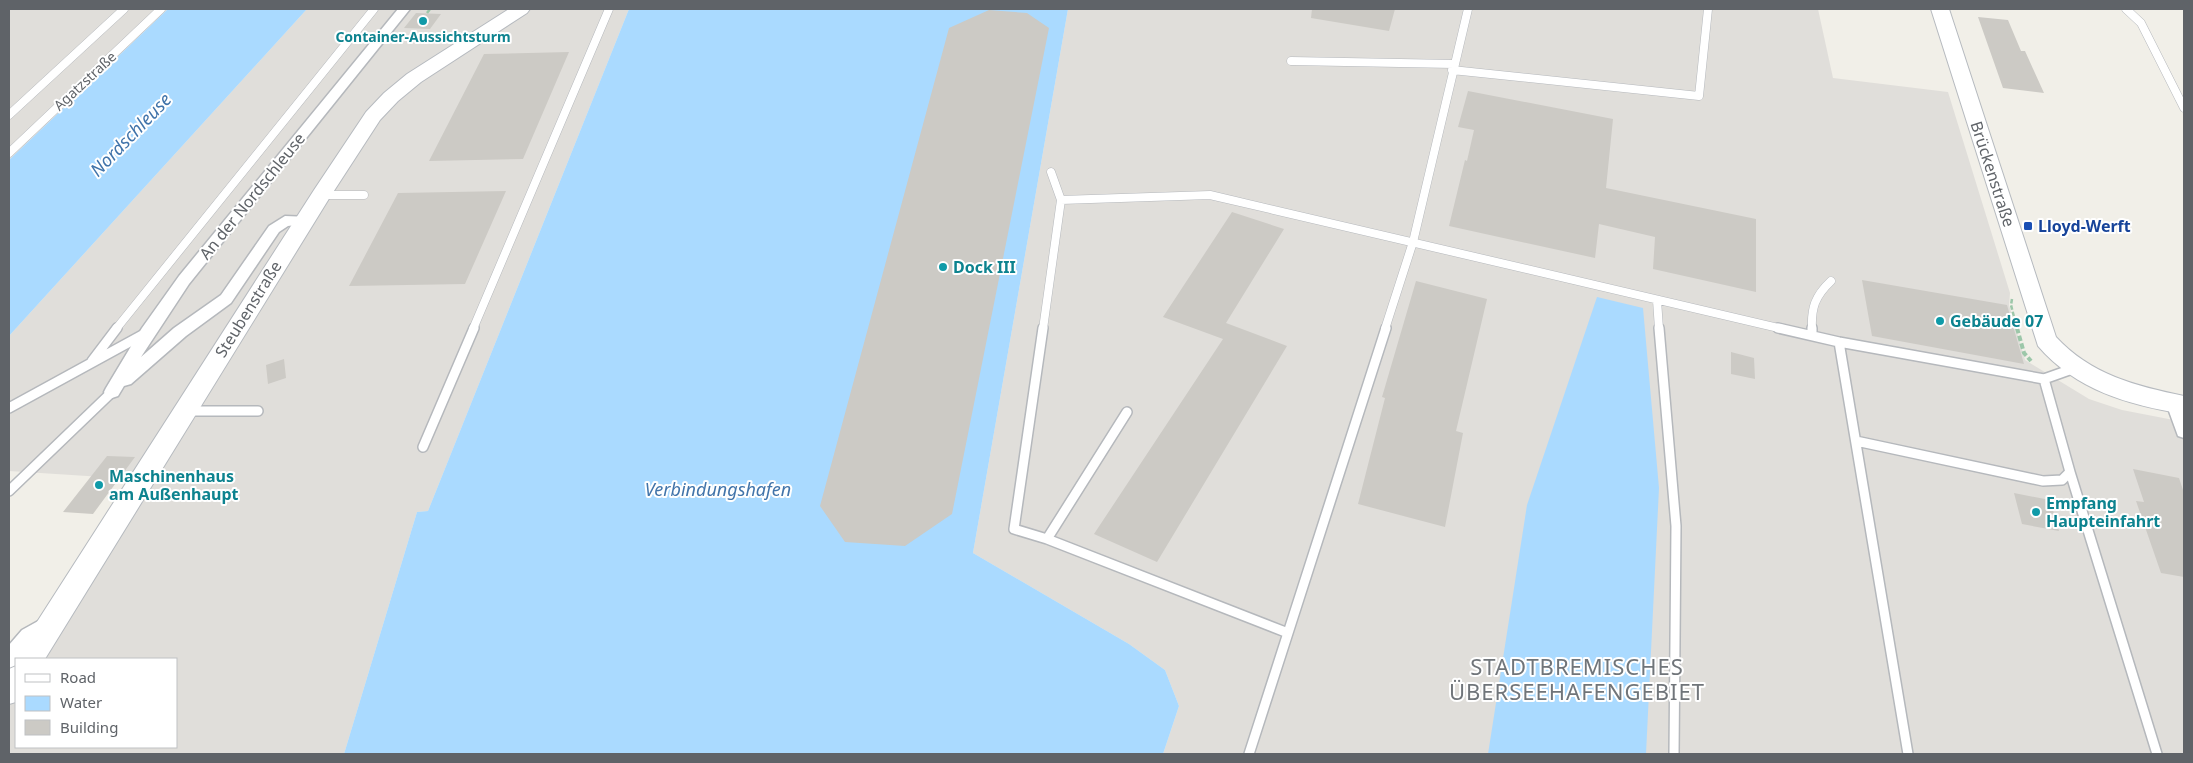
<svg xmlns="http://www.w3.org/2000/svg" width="2193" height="763" viewBox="0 0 2193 763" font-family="'Noto Sans',sans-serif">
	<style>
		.industrial { fill: #e0deda }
		.water { fill: #aadaff }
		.building { fill: #cccac5 }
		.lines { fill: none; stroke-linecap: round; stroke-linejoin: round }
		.lane-far1-casing { stroke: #b5b8bc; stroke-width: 9 }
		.lane-casing { stroke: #b5b8bc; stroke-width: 12 }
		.street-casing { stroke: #b5b8bc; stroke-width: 3 }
		.secondary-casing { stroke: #b6babf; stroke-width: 2 }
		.path-far1 { stroke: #9cc7a9; stroke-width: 2.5; stroke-dasharray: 4.5 2; stroke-linecap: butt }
		.path { stroke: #9cc7a9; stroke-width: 4; stroke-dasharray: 5.5 2.5; stroke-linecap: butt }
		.lane-far1 { stroke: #fff; stroke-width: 8 }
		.lane { stroke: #fff; stroke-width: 9 }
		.street { fill: #fff; fill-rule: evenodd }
		.secondary { fill: #fff; fill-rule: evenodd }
		.culture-dot { fill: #0f9aa8; stroke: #fff; stroke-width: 2 }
		.transit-dot { fill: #1a4fb4; stroke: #fff; stroke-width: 2 }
		.labels { text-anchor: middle; stroke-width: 4; stroke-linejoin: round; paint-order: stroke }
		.far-culture-label { font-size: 14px; font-weight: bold; fill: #0d838f; stroke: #fff }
		.far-street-label { font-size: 14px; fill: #5f6368; stroke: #fff }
		.street-label { font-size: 16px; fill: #5f6368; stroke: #fff }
		.transit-label { font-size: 16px; font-weight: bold; fill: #164399; stroke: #fff; text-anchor: start }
		.culture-label { font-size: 16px; font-weight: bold; fill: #0d838f; stroke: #fff; text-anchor: start }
		.water-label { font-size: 18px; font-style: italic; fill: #4174aa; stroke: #fff }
		.near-quarter-label { font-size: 22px; letter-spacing: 1px; fill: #70757a; stroke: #fff }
	</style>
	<rect width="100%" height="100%" fill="#f1efe8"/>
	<path class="industrial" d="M9,9H168L9,160Z
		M307,9H629L428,511L417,512L344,754H9V677L16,665V747H176V659H20L134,479L9,471V336Z
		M1068,9H1818L1833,78L1948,92L2010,293L2009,305L2025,360L2089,399L2122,410L2184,422V754H1163L1179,706L1165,670L1129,644L973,553Z"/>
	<path class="water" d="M168,9H307L9,336V160Z
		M629,9H1068L973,553L1129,644L1165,670L1179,706L1163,754H344L417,512L428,511Z
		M1597,297L1643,308L1659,488L1646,754H1488L1527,505Z"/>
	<path class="building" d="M1312,9H1395L1389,31L1311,18Z
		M989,10L1027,13L1049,28L952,514L905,546L845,542L820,506L949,28Z
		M416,13L441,14L430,29L404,28Z
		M1978,17L2008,20L2021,51H2025L2044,93L2003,88Z
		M569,52L523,159L429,161L484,54Z
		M1468,91L1613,119L1606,188L1756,219V292L1653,269L1655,237L1599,224L1595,258L1449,226L1465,160L1467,161L1474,130L1458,127Z
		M506,191L465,284L349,286L398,193Z
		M1232,212L1284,229L1226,323L1287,346L1157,562L1094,534L1223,339L1163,317Z
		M1862,280L2007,305L2024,364L1872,336Z
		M1416,281L1487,299L1456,431L1463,433L1445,527L1358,504L1385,398L1382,397Z
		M1731,352L1754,358L1755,379L1731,374Z
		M284,359L286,378L268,384L266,365Z
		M107,456L135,457L93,514L63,512Z
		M2133,469L2179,478L2184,493V577L2161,573L2136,501L2144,502Z
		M2014,493L2050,500L2059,531L2022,524Z"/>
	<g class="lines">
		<g class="lane-far1-casing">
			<path id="lane-far1" d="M2126,9L2141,23L2184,108
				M1291,61L1454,64
				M1452,70L1699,96L1708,9
				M9,115L124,9
				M9,153L161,9
				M1051,172L1061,200L1210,195L1783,329
				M321,195H364
				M1657,300L1659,329
				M116,329L374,9
				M473,329L609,9
				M1043,329L1061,200
				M1385,329L1413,242L1468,9
				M1812,329C1811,308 1815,296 1831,281"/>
		</g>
		<g class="lane-casing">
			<path id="lane" d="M1043,328L1014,529L1047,539L1288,633L1386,328
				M1659,328L1676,526L1674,754
				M1778,328L1839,342L2044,379L2075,368
				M1812,328V335
				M1839,342L1908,754
				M92,361L117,328
				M9,408L146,333
				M188,411H258
				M1856,441L2043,481L2062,480L2070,472L2044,379
				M423,447L474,328
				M2070,472L2157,754
				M9,491L112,392
				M1047,539L1127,412
				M1249,754L1288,633"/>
		</g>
		<g class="street-casing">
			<path id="street" d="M398,9H410L189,284L141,357L174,328L221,295L269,226L285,216L310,217L312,220L310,223L288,226L279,232L231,303L186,336L131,384L124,386L118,396L112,398L106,396L104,392L106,388L142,328L179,276Z
				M2174,397L2180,399L2184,409V438L2178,436L2166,403L2168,399Z
				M40,620L47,622L50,628C46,636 28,651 21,659H16V665L9,668V645L22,630Z"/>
		</g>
		<g class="secondary-casing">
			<path id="secondary" d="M509,9H530L527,13L421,82L398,101L380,120L330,197L45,659H16V662L15,659L19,650L314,190L366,112L384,93L407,74Z
				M1931,9H1949L2056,337C2091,375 2136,386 2184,396V414C2128,405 2076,390 2038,346Z
				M16,666V702L9,704V669Z"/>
		</g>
		<path class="path-far1" d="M427,13L430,9
			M2012,299L2011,305L2017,329"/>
		<path class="path" d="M2017,328L2024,353L2031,361"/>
		<use href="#lane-far1" class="lane-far1"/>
		<use href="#lane" class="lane"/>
		<use href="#street" class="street"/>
		<use href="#secondary" class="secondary"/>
	</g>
	<g class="culture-dot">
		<circle cx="423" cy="21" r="5"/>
		<circle cx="943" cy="267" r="5"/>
		<circle cx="1940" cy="321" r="5"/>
		<circle cx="99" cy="485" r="5"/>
		<circle cx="2036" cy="512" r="5"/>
	</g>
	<rect class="transit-dot" x="2023" y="221" width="10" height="10" rx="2.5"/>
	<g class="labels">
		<g class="far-culture-label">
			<text x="423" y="42">Container-Aussichtsturm</text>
		</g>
		<g class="far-street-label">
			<text transform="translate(85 81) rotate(-43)" y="5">Agatzstraße</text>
		</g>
		<g class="street-label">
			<text transform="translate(1993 174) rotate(72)" y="6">Brückenstraße</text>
			<text transform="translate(252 196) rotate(-51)" y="6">An der Nordschleuse</text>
			<text transform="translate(248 309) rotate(-58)" y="6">Steubenstraße</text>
		</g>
		<g class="transit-label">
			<text x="2038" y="232">Lloyd-Werft</text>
		</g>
		<g class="culture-label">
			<text x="953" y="273">Dock III</text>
			<text x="1950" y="327">Gebäude 07</text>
			<text x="109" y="482">Maschinenhaus<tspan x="109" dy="18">am Außenhaupt</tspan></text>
			<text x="2046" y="509">Empfang<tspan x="2046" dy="18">Haupteinfahrt</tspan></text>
		</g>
		<g class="water-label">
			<text transform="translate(131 135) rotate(-46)" y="6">Nordschleuse</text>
			<text x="718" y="496">Verbindungshafen</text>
		</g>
		<g class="near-quarter-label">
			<text x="1577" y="675">STADTBREMISCHES<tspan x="1577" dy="25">ÜBERSEEHAFENGEBIET</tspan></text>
		</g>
	</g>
	<rect width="2193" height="763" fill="none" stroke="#5f6368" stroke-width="20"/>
	<rect x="15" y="658" width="162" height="90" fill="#ffffff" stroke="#bfc1c3"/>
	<rect x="25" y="674" width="25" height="8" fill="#ffffff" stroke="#bfc1c3"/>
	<text x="60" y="683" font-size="15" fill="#5f6368">Road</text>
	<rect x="25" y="696" width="25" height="15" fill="#aadaff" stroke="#bfc1c3"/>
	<text x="60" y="708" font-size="15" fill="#5f6368">Water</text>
	<rect x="25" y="720" width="25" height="15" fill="#cccac5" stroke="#bfc1c3"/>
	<text x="60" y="733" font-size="15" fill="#5f6368">Building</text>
</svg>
